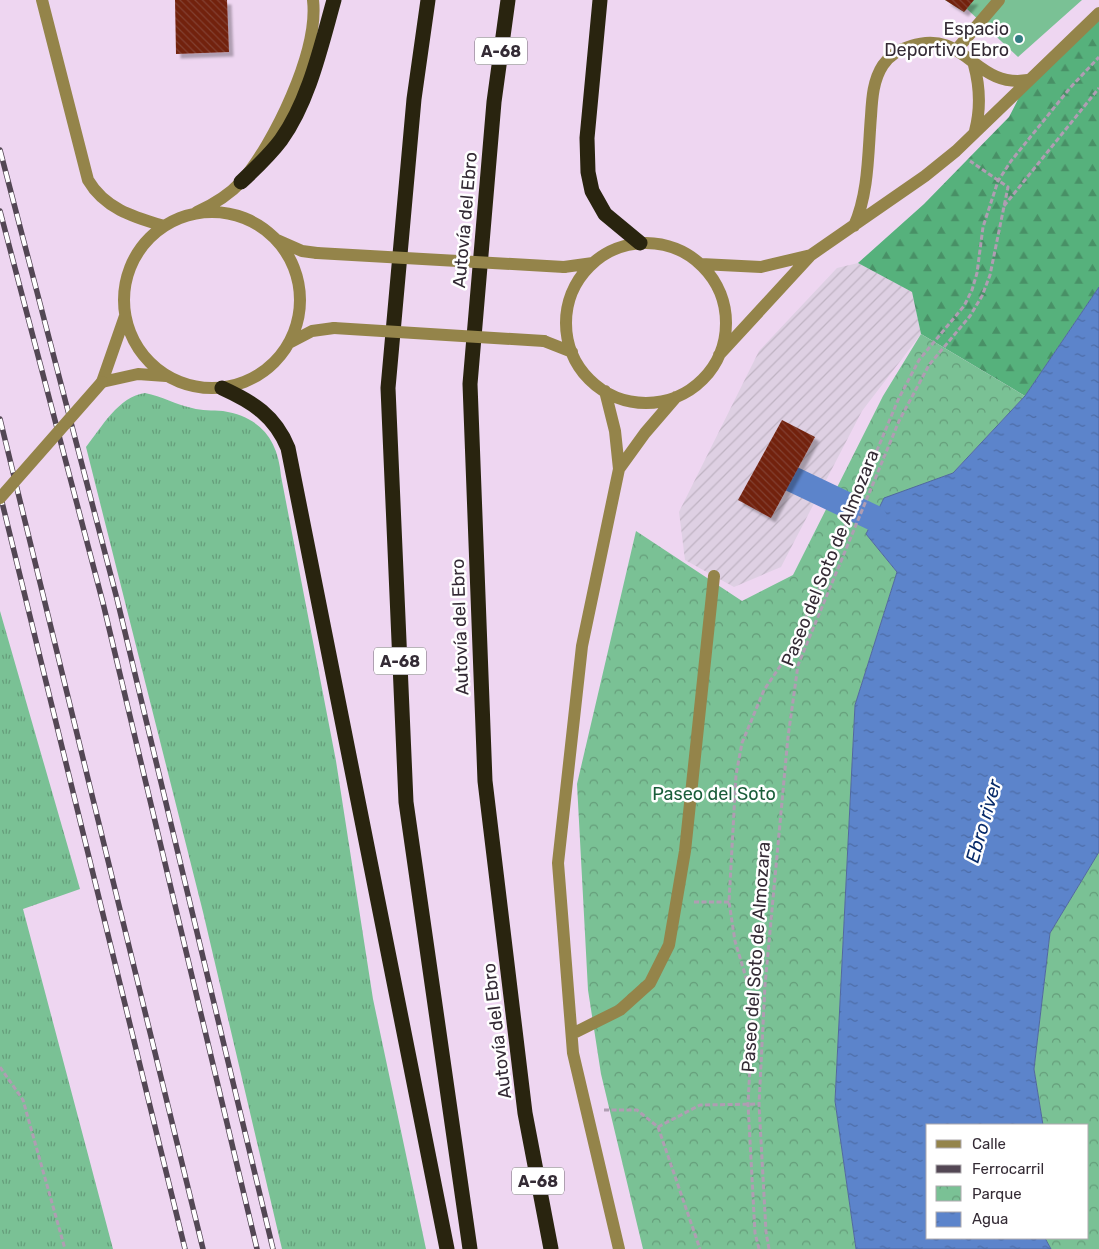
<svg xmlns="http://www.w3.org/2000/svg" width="1099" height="1249" viewBox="0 0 1099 1249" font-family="Rubik,sans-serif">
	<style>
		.industrial { fill: url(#industrial-furrows) }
		.grass { fill: url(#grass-tufts) }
		.forest { fill: url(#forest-firs) }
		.park { fill: url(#park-crowns) }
		.pitch { fill: #7ac195 }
		.water { fill: url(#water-ripples); stroke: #50699e }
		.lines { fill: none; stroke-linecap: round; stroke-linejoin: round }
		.canal { stroke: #5c84cb; stroke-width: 26 }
		.building { fill: url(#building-back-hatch); filter: url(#shadow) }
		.path { stroke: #b09db3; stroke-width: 3; stroke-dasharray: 5 2.5; stroke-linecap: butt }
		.minor { stroke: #94844a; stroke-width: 12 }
		.highway { stroke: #29240f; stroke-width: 15 }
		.rail-casing { stroke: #534754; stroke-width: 5.5 }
		.rail { stroke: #fff; stroke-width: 4; stroke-dasharray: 11; stroke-linecap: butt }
		.minor-bridge { stroke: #94844a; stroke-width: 12 }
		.poi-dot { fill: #357d83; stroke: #fff; stroke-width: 2 }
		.labels { text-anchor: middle; stroke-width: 5; stroke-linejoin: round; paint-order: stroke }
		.shield { fill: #fff; stroke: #716b72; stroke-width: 1 }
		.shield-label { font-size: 16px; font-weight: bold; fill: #342b35 }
		.poi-label { font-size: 18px; fill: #342b35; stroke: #fff; text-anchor: end }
		.street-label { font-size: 18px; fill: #342b35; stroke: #fff }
		.park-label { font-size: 18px; fill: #1a5d3a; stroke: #fff }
		.water-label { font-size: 19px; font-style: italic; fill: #072a69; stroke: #fff }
	</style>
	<defs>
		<pattern id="industrial-furrows" width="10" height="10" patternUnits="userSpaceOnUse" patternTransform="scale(1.25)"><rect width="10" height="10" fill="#ded0e3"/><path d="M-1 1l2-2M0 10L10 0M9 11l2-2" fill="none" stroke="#bfb3c3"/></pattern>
		<pattern id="grass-tufts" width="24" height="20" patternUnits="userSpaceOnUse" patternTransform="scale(1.25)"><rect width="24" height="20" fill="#7ac195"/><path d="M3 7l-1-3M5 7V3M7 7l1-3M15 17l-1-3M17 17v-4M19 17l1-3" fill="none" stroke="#659d7a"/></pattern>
		<pattern id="forest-firs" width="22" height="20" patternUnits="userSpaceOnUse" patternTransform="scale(1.25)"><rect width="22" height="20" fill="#56b17c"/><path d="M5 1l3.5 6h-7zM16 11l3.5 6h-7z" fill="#489066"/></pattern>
		<pattern id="park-crowns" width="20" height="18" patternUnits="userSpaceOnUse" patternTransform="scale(1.25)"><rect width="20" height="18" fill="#7ac195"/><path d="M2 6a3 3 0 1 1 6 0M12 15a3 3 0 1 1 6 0" fill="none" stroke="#659d7a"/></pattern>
		<pattern id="water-ripples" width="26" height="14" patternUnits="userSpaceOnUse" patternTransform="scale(1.25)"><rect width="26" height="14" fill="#5c84cb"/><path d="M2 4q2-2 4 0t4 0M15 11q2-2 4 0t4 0" fill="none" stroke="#4d6ca6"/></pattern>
		<pattern id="building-back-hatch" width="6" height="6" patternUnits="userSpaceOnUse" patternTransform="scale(1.25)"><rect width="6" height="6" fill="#72210e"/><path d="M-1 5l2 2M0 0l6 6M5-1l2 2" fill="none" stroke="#824132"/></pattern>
		<filter id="shadow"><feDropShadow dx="4.5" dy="4.5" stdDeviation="1" flood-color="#0004"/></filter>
	</defs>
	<rect width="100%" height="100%" fill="#eed6f1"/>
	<path class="industrial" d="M858,263L912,292L921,334L862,411L781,567L734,587L685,560L679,512L759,351L837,268Z"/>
	<path class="grass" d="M145,393C162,396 176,405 192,408C202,411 212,410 223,411C260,417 278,439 281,476L336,761L373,999L426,1249H282L203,912L86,447C101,428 119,396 145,393Z
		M0,611L80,889L23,909L113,1249H0Z"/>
	<path class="forest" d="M1099,14V287L1025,396L921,334L912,292L858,263L924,204L1009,117L1028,80Z"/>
	<path class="park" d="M921,334L1025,396L953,473L884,499L866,534L897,572L855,705L835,1101L856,1249H643L601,1074L588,990L577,784L636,531L742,601L793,575L883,396Z
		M1099,852V1249H1051L1045,1238H1088V1125H1043L1034,1069L1050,933Z"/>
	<path class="pitch" d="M945,0H1082L1018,57L967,9L964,12Z"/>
	<path class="water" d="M1099,287V852L1050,933L1034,1069L1043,1125H928V1238H1045L1051,1249H856L835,1101L855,705L897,572L866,534L884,498L953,473L1025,396Z"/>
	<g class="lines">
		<path class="canal" d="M792,479L874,518"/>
	</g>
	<path class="building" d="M175,0H227L229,52L176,54Z
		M945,0H974L964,12Z
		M782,420L815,437L771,518L738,500Z"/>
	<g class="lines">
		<path class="path" d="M1004,206L1099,88
			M694,902H729
			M0,1067L23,1100L65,1249
			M604,1110H637L658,1127L700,1249
			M658,1127L700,1105L759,1104
			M759,1249L755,1233L748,1104L753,1011L747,981L735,941L729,902L736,775L742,743L764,690L785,659L817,594L898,400L919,360L964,306L972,290L977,273L983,227L998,181L1011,161L1070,88L1099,57
			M769,1249L766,1232L759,1104L765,985L788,737L798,665L899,421L929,365L970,316L982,296L990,275L1008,187L970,161"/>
		<path class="minor" d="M42,0L88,180C105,209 134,217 164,226
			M957,49L999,0
			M974,65C980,87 981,108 975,131
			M197,212C212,205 230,194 241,182C274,144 319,51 313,0
			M124 300a88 88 0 1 1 176 0a88 88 0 1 1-176 0Z
			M854,226C869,193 868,151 871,116C872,99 873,80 883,65C889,56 900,49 911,46C966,28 974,89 1028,80
			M277,240L302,251L317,253
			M566 323a80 80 0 1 1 160 0a80 80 0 1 1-160 0Z
			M701,264L761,267L811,255
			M564,267L593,263
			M544,341L572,352
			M289,343L312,331L334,328
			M719,355L811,255L925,176L956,151L1099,13
			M102,382L125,316
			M102,382L138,374L166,376
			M605,391L615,431L619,469L582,646L558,863L573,1053L619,1249
			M619,469L645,433L676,397
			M572,1034L620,1010L650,983L669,945L685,851L714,576"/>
		<path class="highway" d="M428,0L414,99L388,388L406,802L470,1249
			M508,0L494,102L470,384L485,781L525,1113L551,1249
			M600,0L587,138L588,172L592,191L605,214L640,243
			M241,182C255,169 269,156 281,140C309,101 321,46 334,0
			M222,388C253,402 275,416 288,448L447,1249"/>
		<g class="rail-casing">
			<path id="rail" d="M0,150L117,599L273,1249
				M0,211L103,603L257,1249
				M0,419L203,1249
				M0,494L185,1249"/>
		</g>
		<use href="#rail" class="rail"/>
		<path class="minor-bridge" d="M317,253L564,267
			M334,328L544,341
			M0,498L102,382"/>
	</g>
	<circle class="poi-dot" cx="1019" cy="39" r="5"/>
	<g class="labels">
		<g class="shield">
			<rect x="475" y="37.5" width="52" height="27" rx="4"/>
			<rect x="374" y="647.5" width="52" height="27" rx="4"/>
			<rect x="512" y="1167.5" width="52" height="27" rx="4"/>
		</g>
		<g class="shield-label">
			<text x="501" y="57">A-68</text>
			<text x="400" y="667">A-68</text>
			<text x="538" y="1187">A-68</text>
		</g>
		<g class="poi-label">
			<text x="1009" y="35">Espacio<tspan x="1009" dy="21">Deportivo Ebro</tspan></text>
		</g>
		<g class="street-label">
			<text transform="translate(465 220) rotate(-85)" y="6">Autovía del Ebro</text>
			<text transform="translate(830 558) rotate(-68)" y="6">Paseo del Soto de Almozara</text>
			<text transform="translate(460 627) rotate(-92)" y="6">Autovía del Ebro</text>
			<text transform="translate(756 957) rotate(-86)" y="6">Paseo del Soto de Almozara</text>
			<text transform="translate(497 1031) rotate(-97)" y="6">Autovía del Ebro</text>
		</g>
		<g class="park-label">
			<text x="714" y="800">Paseo del Soto</text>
		</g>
		<g class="water-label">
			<text transform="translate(983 821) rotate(-74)" y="7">Ebro river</text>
		</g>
	</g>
	<rect x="926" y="1124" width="162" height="115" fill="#ffffff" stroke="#aeaaae"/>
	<rect x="936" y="1140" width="25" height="8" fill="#94844a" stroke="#aeaaae"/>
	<text x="972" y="1149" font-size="15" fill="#342b35">Calle</text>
	<rect x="936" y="1165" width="25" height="8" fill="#534754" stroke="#aeaaae"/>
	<text x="972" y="1174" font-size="15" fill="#342b35">Ferrocarril</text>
	<rect x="936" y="1186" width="25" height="15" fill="url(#park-crowns)" stroke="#aeaaae"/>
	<text x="972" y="1199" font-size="15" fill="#342b35">Parque</text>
	<rect x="936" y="1212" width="25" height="15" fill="url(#water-ripples)" stroke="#aeaaae"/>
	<text x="972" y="1224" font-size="15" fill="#342b35">Agua</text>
</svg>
